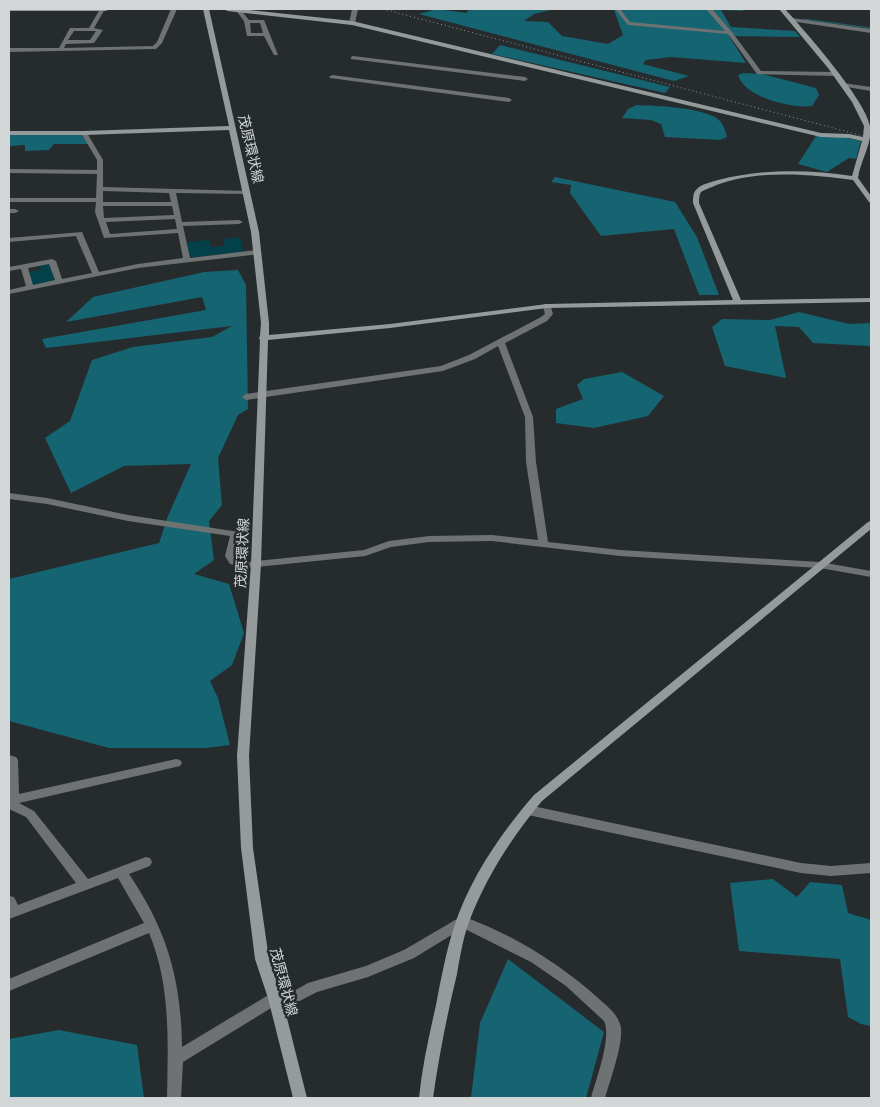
<svg xmlns="http://www.w3.org/2000/svg" width="880" height="1107" viewBox="0 0 880 1107" font-family="'Fira Sans Condensed','Noto Sans JP',sans-serif">
	<style>
		.green { fill: #02414a }
		.forest { fill: #156471 }
		.water { fill: #166471 }
		.lines { fill: none; stroke-linecap: round; stroke-linejoin: round }
		.stream { stroke: #166471; stroke-width: 1 }
		.street { fill: #6f7273; fill-rule: evenodd }
		.secondary { fill: #959a9b; fill-rule: evenodd }
		.rail { stroke: #909596; stroke-width: 1; stroke-dasharray: 1 3; stroke-linecap: butt }
		.labels { text-anchor: middle; stroke-width: 5; stroke-linejoin: round; paint-order: stroke }
		.street-label { font-size: 14px; fill: #d2d6d7; stroke: #262c2e }
	</style>
	<rect width="100%" height="100%" fill="#262c2e"/>
	<path class="green" d="M240,237L243,251L240,252L187,258V242L209,240L211,247L225,246L223,239Z
		M49,262L57,279L32,286L28,272L41,270L39,264Z"/>
	<path class="forest" d="M437,9L466,13L470,9H555L534,14L524,21L548,22L562,36L608,44L623,35L614,10L611,9H742L743,11L721,10L731,27L795,31L800,37L729,36L746,63L671,57L646,60L643,64L689,76L674,81L419,14Z
		M500,45L670,87L665,93L492,54Z
		M743,73L762,74L816,88L819,95L812,106C792,109 744,97 738,75Z
		M637,105C658,106 695,107 715,117C723,122 725,129 727,137L720,140L665,137L661,124L651,120L622,118L628,109Z
		M9,135H82L88,144H54L49,150L25,151V145L10,146L9,149Z
		M816,136H838L861,141L856,159L849,158L827,172L798,164Z
		M238,270L246,285L248,409L238,415L218,458L222,505L209,521L214,560L194,574L229,584L244,633L232,665L210,681L218,698L230,745L206,748H109L9,721V579L159,543L168,516L191,464L124,466L71,493L45,438L70,421L92,360L133,347L212,337L232,326L46,348L42,339L206,310L202,297L66,322L93,297L204,272Z
		M799,312L849,324L871,323V346L813,343L799,327L775,326L786,378L725,366L712,327L722,319L770,320Z
		M622,372L664,396L648,416L594,428L556,423V409L583,399L577,385L584,379Z
		M773,879L797,897L810,882L842,885L848,913L871,920V1026L861,1024L848,1017L840,959L739,951L730,883Z
		M59,1030L137,1045L144,1098H9V1039Z"/>
	<path class="water" d="M555,177L675,202L697,237L719,295H699L674,229L601,236L570,193L571,185L551,182Z
		M508,959L604,1032L586,1098H471L480,1023Z"/>
	<g class="lines">
		<path class="stream" d="M804,19L871,28"/>
		<path class="street" d="M100,9H105L94,28L103,30L94,43L66,44L64,48L153,46L157,42L171,9H177L162,43L156,49L9,52V48H59L70,28H89ZM74,31H96L90,40H68Z
			M235,9H240L249,20H264L278,55H274L264,36H247L244,21ZM250,23H260L263,33H251Z
			M352,9H358L355,23L352,25L349,23Z
			M615,9H620L630,22L725,31L706,9H712L732,32L761,71L835,72L838,74L835,76L757,74L728,34L628,25Z
			M792,18L871,29V33L790,21L789,20Z
			M353,56L525,77L528,79L525,81L351,59V57Z
			M332,75L509,98L512,100L509,102L330,78L329,77Z
			M843,83L871,87V91L841,86L840,85Z
			M84,131L87,133L103,160V187L248,191L249,192L246,194L176,193L182,222L239,220L243,222L239,224L183,226L190,258L257,250H260V254L138,268L9,294V290L26,286L21,269L9,271V267L52,259L56,261L62,279L92,273L76,236L9,242V238L82,232L99,272L138,264L183,258L178,233L104,238L95,212L96,202H9V198H96L97,174L9,173V169L97,170V160L81,133ZM103,191L169,193L171,202H103ZM103,206H172L174,215L104,218ZM175,219L177,229L110,234L106,222ZM49,264L55,280L33,285L28,268Z
			M9,209H15L19,211L15,213H9Z
			M544,304H550L553,314L547,321L505,343L533,417L536,462L548,542L620,550L820,562L871,571V577L820,568L620,556L492,541L429,542L391,547L365,556L247,568L230,564L225,556L230,536L128,521L47,504L9,499V493L47,498L128,515L239,532L241,534L235,556L237,560L247,562L364,550L389,541L429,536L492,535L538,540L526,462L525,417L498,346L475,359L443,371L246,400L242,397L246,394L441,366L469,355L541,317L545,314L543,306Z
			M9,755L16,757L18,760L19,794L176,759L180,760L182,763L180,766L176,767L19,803L34,811L88,879L146,857L150,858L152,862L150,866L129,874C167,930 181,979 182,1047L270,994L275,992L285,996L308,983L366,966L404,950L462,916C512,934 559,963 598,998C607,1006 619,1015 621,1028C623,1045 610,1081 605,1098H591C596,1079 612,1038 604,1021L566,986L531,962L463,928L414,958L368,977L317,992L286,1008L276,1005L183,1062L181,1098H167C168,1043 171,985 149,933L9,991V979L144,923L118,878L9,919V896L14,897L18,905L76,883L26,817L9,809Z
			M528,805L801,863L831,866L871,863V873L831,876L801,873L528,815L524,813L522,810L524,807Z"/>
		<path class="secondary" d="M9,9H109L106,11H9Z
			M203,9H209L259,232L269,323V335L390,324L547,304L733,300L693,203C693,198 693,192 697,189C701,184 712,182 718,180C762,169 807,169 852,176L862,141L849,138L821,137L352,25L227,11L225,9H239L352,21L821,133L849,134L863,137L864,126L852,102L828,68L779,9H785C805,31 865,99 870,126C873,143 860,161 858,178L871,196V203L869,202L853,180C810,174 752,169 712,187C709,188 704,190 701,192C699,195 699,199 699,203L741,300L871,298V302L547,308L390,328L268,340L261,564L249,756L253,848L269,959L282,998L307,1098H293L268,998L255,959L241,848L237,756L251,564L260,340L259,338L260,336L261,323L251,232L229,130L84,135H9V131H84L229,126Z
			M871,521V529L542,801C512,837 486,877 469,922C463,938 460,957 457,974C447,1015 439,1056 433,1098H419C422,1067 429,1036 436,1005C441,979 446,952 454,927C470,878 501,833 534,795L868,522Z"/>
		<path class="rail" d="M383,9L871,138"/>
	</g>
	<g class="labels">
		<g class="street-label">
			<text transform="translate(251 149) rotate(77)" y="5">茂原環状線</text>
			<text transform="translate(242 553) rotate(-87)" y="5">茂原環状線</text>
			<text transform="translate(284 982) rotate(75)" y="5">茂原環状線</text>
		</g>
	</g>
	<rect width="880" height="1107" fill="none" stroke="#d2d6d7" stroke-width="20"/>
</svg>
